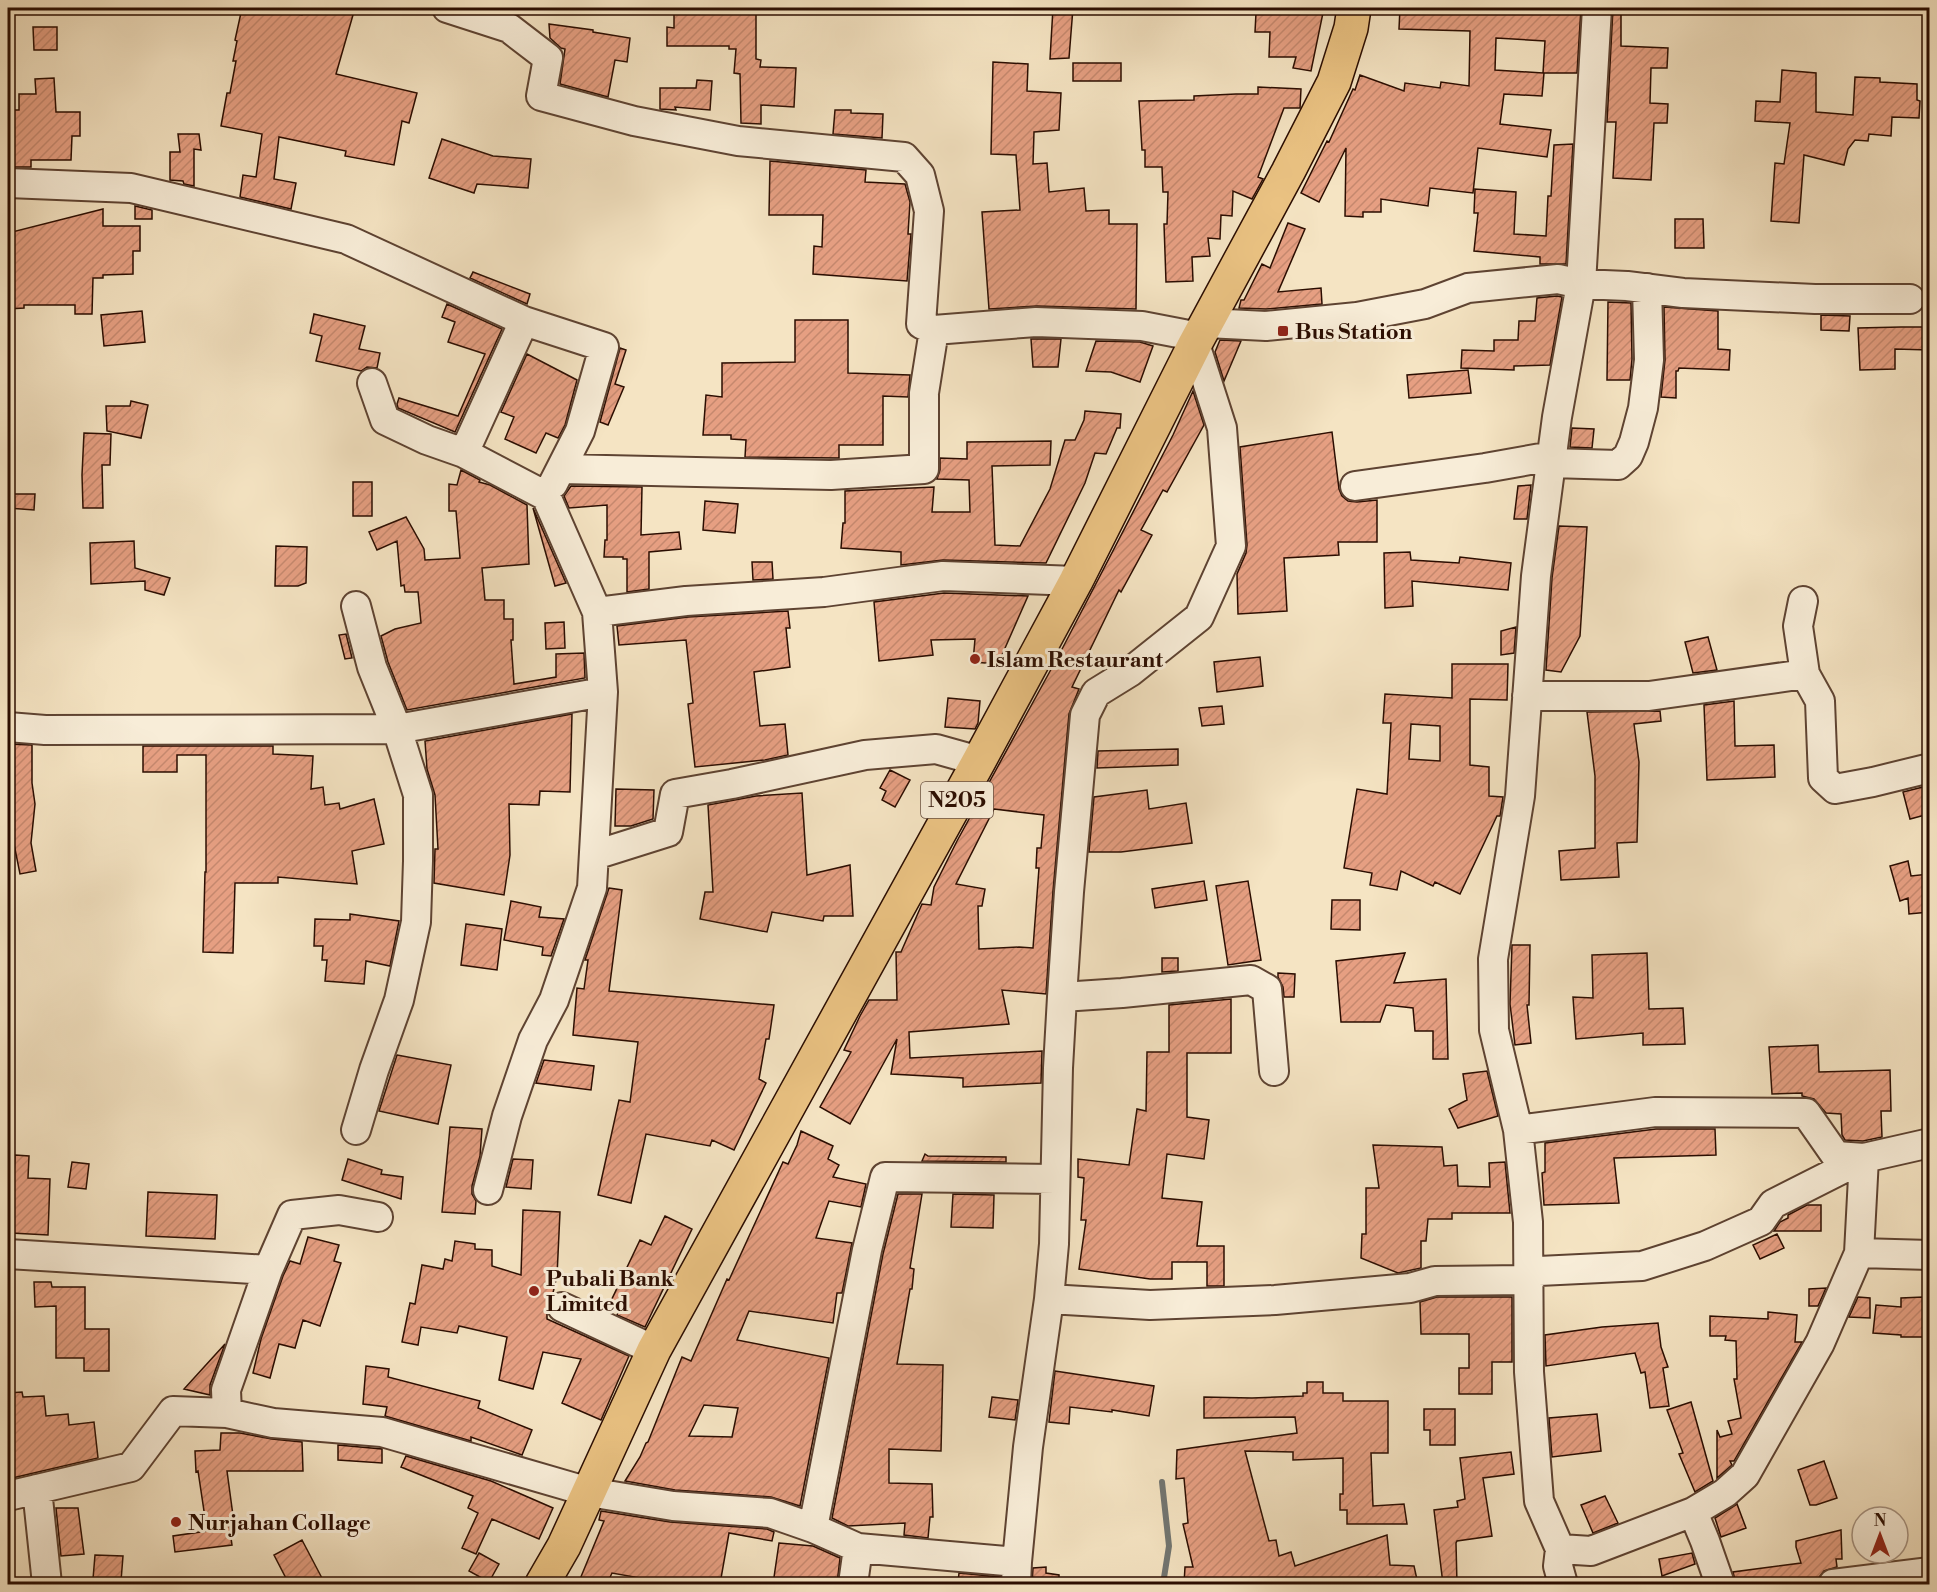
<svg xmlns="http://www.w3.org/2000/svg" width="1937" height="1592" viewBox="0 0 1937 1592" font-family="'Libre Bodoni',serif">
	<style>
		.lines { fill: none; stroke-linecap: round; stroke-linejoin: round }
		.stream { stroke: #727672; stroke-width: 6 }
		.building { fill: url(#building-hatch); stroke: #2b0d01; stroke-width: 1.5; fill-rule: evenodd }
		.minor-casing { stroke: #5e4332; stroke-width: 32 }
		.highway-casing { stroke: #2b0d01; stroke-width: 36 }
		.minor { stroke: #f8edd8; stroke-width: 28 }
		.highway { stroke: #eac282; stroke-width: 33 }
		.poi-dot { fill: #8f2418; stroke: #f8edd8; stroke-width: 2 }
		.labels { text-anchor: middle; stroke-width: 6; stroke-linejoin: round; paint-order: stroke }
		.shield { fill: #f8edd8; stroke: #685042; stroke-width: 1.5 }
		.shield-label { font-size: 21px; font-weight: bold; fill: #2b0d01 }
		.poi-label { font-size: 22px; font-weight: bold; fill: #2b0d01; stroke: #f8edd8; text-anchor: start }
	</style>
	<defs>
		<pattern id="building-hatch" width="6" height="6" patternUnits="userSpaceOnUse" patternTransform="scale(1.5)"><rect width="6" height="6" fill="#e69f82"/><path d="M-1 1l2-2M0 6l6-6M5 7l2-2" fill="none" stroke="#c5886e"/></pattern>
	</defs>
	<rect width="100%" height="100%" fill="#f5e4c3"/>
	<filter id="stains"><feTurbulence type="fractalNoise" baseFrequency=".00333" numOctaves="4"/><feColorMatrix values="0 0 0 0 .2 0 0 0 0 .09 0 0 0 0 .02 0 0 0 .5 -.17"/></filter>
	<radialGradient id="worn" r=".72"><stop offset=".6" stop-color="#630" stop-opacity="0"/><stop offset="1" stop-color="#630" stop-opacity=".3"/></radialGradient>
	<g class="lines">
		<path class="stream" d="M1162,1482L1169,1546L1163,1584"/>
	</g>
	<path class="building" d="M242,8H264L302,15L304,8H355L336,74L417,93L409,123L402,121L394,165L345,156L346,151L279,137L274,179L296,183L291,209L240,197L243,175L256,177L262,134L221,126L227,93H230L236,61H233L237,41L235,40Z
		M674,8H756V59L761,60L760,67L796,68L794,107L761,105V124L741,123L740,74L734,73L736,49H729V46H667V27L674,28Z
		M1053,8H1073L1069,58L1050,59Z
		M1272,8H1324L1311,71L1293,68L1296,57H1269L1270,32H1255L1256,13H1270Z
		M1400,8H1581L1577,73H1544L1542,96L1504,94L1500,124L1551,130L1547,157L1478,148L1473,193L1430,188L1428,206L1381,199V212H1363V217L1345,216L1346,148L1319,202L1301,193L1327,141L1329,142L1353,89L1355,90L1360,75L1404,91L1405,83L1440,88L1441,82L1469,86L1470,31L1399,29ZM1496,38L1545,41L1543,73L1495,70Z
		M1613,8H1621V46L1668,48L1667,68H1651L1650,103L1668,104L1667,123H1654L1651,180L1613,178L1616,122H1607Z
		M549,24L593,30V32L630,38L627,62L615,60L608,97L560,84L565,49L561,48L550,38Z
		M33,27H57V50H34Z
		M993,62L1028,64L1027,91L1061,93L1059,130L1034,132L1033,164L1047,163L1049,192L1084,188L1086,211L1109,210V224H1137L1136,309L1037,306L989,309L982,212L1020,210L1016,155L991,154Z
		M1073,63H1121V81H1073Z
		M1782,70L1816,73V112L1853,115L1855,77L1880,78V82L1917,84V100L1920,101L1919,118L1892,117L1891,136L1869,134L1868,141L1855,140L1848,149L1844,165L1804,155L1799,223L1771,221L1775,163L1784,164L1790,123L1755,121L1756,101L1780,102Z
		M54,78L56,112H80V136H72L71,160H31V167H13V159L8,158V110H19V94H36L35,79Z
		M697,80L712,81L710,110L675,107L676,110L660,109V88H696Z
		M1258,87L1301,89L1300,108H1284L1258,177L1263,179L1252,199L1233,191L1232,216L1221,215L1220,239L1208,238L1210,256L1192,257L1193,281L1166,282L1164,224H1167L1168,192H1163L1162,167H1145V150H1142L1139,101L1194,100V96L1236,94H1258Z
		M835,110H851V113L883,114L882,138L833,134Z
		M178,134H199L201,150L194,149V186L184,184L183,181L170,180V152H180Z
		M442,139L493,156L531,159L528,188L477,184L474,193L429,178Z
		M1573,144L1566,264H1540V257L1474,251L1478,213H1474L1475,189L1516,192L1514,234L1546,236L1548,196H1551L1554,145Z
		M770,161L866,170L865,182L905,184L910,202L908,234H911L907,281L813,274L814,246L822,247L823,215H769Z
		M135,206L152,210V219H135Z
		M103,209V226H140V251H133V274L103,275V278H93L92,314H75V305H24V308L8,309V233Z
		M1675,219H1703L1704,248H1675Z
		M1288,223L1305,229L1278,292L1321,288L1322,304L1266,309L1239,308L1241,300H1244L1262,264L1270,268Z
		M473,272L530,294L527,304L470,278Z
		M1557,296L1562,297L1550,365L1514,366V370L1461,368L1462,350L1494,351V340H1518L1519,321H1535L1537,298Z
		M1608,302L1631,303L1632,359L1630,380H1607Z
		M447,304L502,329L455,432L398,408L397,404L399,398L458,416L485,354L448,342L455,322L442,317Z
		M1664,307L1718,311V349L1730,350L1729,370L1679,368L1678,371H1676V398L1661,397L1665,360Z
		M142,311L145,342L104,346L101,315Z
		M314,314L365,326L359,349L380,353L377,368L367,367L361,371L316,361L322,336L310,333Z
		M1821,315L1850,316L1849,331L1821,330Z
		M795,320H848V373L910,375L908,397L883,396V445H839V458L745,457L746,440L731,439V435H703L706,395L722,397V363L795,362Z
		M1901,327H1929V350L1895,349V369L1860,370L1858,328Z
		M1031,339H1061L1058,367H1033Z
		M1220,340L1241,341L1224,381L1215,352Z
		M1096,341L1140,342L1153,346L1140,382L1111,372L1086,371Z
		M620,348L626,350L615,384L624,387L608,425L600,422Z
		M527,354L577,380L565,425L558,438L546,433L536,453L505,439L514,417L501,412Z
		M1468,370L1471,393L1409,398L1407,375Z
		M1193,391L1204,425L1167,492L1163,490L1141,530L1152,535L1121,592L1119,590L1072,687L1079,689L1069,714L1053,891L1046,994L1002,990L1009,1024L909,1032L910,1058L1042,1051L1041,1083L963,1087V1078L891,1074L897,1039L850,1124L820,1107L851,1052L844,1050L860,1016L869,1000H897L896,952H901L922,904L931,905L934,887L957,841L1060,653L1173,435ZM994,809L1044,815L1041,848H1037L1036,868H1039L1033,948L1019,947L979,949L978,906H982L985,889L956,884Z
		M131,401L148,405L141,438L107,431L106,406H130Z
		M1085,411L1121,414L1120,428H1117L1106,454L1095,453L1085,483L1046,563L943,560L901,565V552L841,548L843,523H845V491L934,487L932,512H970L969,480L937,479L940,470V458L967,459V442L1051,441L1050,465L992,466L995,545L1020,546L1050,489L1065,440H1075L1084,420Z
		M1572,428L1594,429L1592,448L1570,447Z
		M1332,432L1339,489L1342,496L1348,501L1357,502L1377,500V542H1338L1339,555L1284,558L1287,611L1238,614L1237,574L1246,553L1247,545L1240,447Z
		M84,433L111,434L110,465H102L103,508H83L82,475Z
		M461,470L480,480L479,482L490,485L527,505L529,564L482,568L485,600H504V619H513V640H511L514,684L556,677V654L584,653L585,678L407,710L388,662L381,636L395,629L421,623L418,592H405L404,585L401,586L397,541L377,550L369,532L406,517L424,549L425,560L460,558L456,511H449V484L457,485Z
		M353,482H372V516H353Z
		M1531,485L1527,519H1514L1518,486Z
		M571,486L642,487L641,535L679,532L681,549L649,552V589L627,592V559H623V557H604L605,540H607V505L569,508L564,496Z
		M8,494H35L34,510L8,508Z
		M705,501L738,504L735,533L703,530Z
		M533,508L566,583L555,586Z
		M1559,526L1587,527L1580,636L1561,672L1546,670L1552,578Z
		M134,541L135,568L170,578L164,595L145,590V581L91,584L90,543Z
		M276,546L307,547L306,583L298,586H275Z
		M1410,552L1411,560L1459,563L1460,557L1511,563L1508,590L1412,581L1413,606L1385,608L1384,553Z
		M752,562H772L773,579L753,580Z
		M944,593L1028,596L998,664L973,662L975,639L931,640L933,655L879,661L874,602Z
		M788,611L790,628H786L790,667L754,672L760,726L785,724L788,755L765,760L695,767L688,704L693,703L686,640L619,645L617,626L688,617Z
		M564,622L565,648L546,649L545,623Z
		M1516,627L1514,653L1501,655V631Z
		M346,634L352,658L345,659L339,635Z
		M1708,637L1717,670L1693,673L1685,642Z
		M1260,657L1263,686L1217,692L1214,662Z
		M1452,664H1508L1507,700L1470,699V765L1489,767V796L1503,797L1500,816H1497L1460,894L1435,882L1433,886L1401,871L1397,890L1370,885L1372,873L1344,868L1357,789L1387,794L1391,723H1383L1385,694L1452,698ZM1411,724L1440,726V761L1409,759Z
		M948,698L980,701L978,723L975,729L945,727Z
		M1734,701L1735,746L1774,745L1775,777L1707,780L1704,705Z
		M1222,706L1224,724L1202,726L1199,708Z
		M1660,711L1661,721L1634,724L1639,762L1637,842L1617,843L1619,877L1561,880L1559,851L1595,848V776L1587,712Z
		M572,714L570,792L540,791L539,805L509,804L510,855L504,895L434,883L435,849H438L435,795L427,769L425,741Z
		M8,744L32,745V783L35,804L31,843L36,871L20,874L13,839H8Z
		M143,746H273V754L313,756L311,789L323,787L325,805L339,803L340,809L374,799L384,844L352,851L357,884L278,877V883H235L233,953L203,952L205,872H206V755H177V772H143Z
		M1178,749V765L1097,768L1098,751Z
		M890,770L910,780L895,807L882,800L886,791L880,788Z
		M1927,786L1929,814L1910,819L1903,792Z
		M616,789L654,790L653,819L631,826H615Z
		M1147,790L1149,809L1186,803L1192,843L1121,852H1089L1094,797Z
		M802,793L807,875L850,865L853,916H824L823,921L772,912L767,932L700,919L705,892H713L708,805L756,796Z
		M1908,861L1911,876L1929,874V912L1909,914L1908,898L1900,901L1890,866Z
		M1204,881L1207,900L1155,908L1152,889Z
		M1248,881L1261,960L1228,965L1216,886Z
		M609,888L622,890L609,991L774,1005L769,1039H766L759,1079L766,1083L734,1150L712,1140L710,1146L646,1134L631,1203L598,1195L619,1100L630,1102L638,1042L573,1035L577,988L584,989L588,960H585Z
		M1332,900H1360V930L1331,929Z
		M511,901L541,907L539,917L564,919L551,956L542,955L543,947L504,940Z
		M350,914L399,921L390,966L366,961L364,984L325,981L327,960H322L323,946H314L315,919L350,920Z
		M466,924L502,929L497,970L461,965Z
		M1512,945H1530L1529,1005H1527L1531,1043L1515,1045L1510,1004Z
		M1405,953L1394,983L1446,979L1448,1059H1433V1031H1415L1413,1008L1386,1005L1380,1022H1341L1336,961Z
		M1647,953L1649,1009L1683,1008L1685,1044L1643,1045V1033L1576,1039L1573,997L1593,998L1592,955Z
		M1162,958H1178V971L1162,972Z
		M1278,973L1295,974L1294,997H1284L1283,987L1278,977Z
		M1231,999V1053H1187V1117L1209,1120L1204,1159L1167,1154L1162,1198L1202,1202L1197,1246H1224V1286H1207V1262H1172V1279H1150L1079,1269L1086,1220H1081L1084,1178L1078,1177V1159L1129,1165L1137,1109L1146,1111L1147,1052H1169V1005Z
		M1818,1045L1819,1072L1890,1070L1891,1111H1881L1882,1137L1863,1141L1845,1140L1842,1135L1841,1114L1826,1113L1814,1099L1802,1096V1093L1772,1094L1769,1047Z
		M397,1055L451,1065L438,1124L379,1111Z
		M544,1060L594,1066L591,1090L536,1083Z
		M1487,1071L1498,1116L1458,1128L1449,1109L1467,1100L1463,1074Z
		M450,1127L482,1129L480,1156L472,1186V1194L476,1201L475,1214L442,1212Z
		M1656,1129H1715L1716,1155L1614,1158L1619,1203L1544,1205L1542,1173L1545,1172V1143Z
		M801,1131L833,1146L828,1159L839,1165L833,1177L866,1184L861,1207L829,1201L816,1238L852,1243L842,1293H837L833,1323L749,1311L737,1340L829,1358L800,1506L771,1497L675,1490L625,1481L640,1457L646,1443L648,1442L682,1357L691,1361L727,1279L729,1280L783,1162L788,1164L797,1145ZM704,1405L738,1408L732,1437L689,1436Z
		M1373,1145L1442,1147L1444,1166L1457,1165L1458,1186L1490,1187L1489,1163L1505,1162L1510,1213H1452V1219H1428L1426,1241H1421V1268L1398,1273L1361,1258L1362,1234H1366V1188H1379Z
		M925,1154L928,1156L1006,1157V1162L922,1161Z
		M15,1155L29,1156L28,1178L50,1179L48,1235L11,1233Z
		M348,1159L382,1170L381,1174L403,1177L401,1199L342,1180Z
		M513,1159L533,1160L531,1189L506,1187Z
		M72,1162L89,1164L86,1189L68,1187Z
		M148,1192L217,1195L215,1239L146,1236Z
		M898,1194H922L910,1268L914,1269L912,1289H910L897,1364L943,1365L941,1451L889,1449V1483L932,1484L933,1517H930L928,1538L904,1535L905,1523L848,1526L832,1518L883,1254Z
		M953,1194L994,1195L993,1228L951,1227Z
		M1807,1205H1821V1231H1774L1780,1222L1788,1218V1215Z
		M523,1210L560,1212L557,1276L553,1293L547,1301V1319L629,1356L601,1420L562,1403L581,1359L543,1352L533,1389L499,1380L507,1337L459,1326L457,1333L421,1327L418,1345L402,1342L410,1303L415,1304L422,1265L443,1269L445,1259L452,1261L455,1241L475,1244V1249L492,1250V1266L521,1275Z
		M665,1216L692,1229L645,1327L617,1315L621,1308L610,1303L640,1240L651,1245Z
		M1777,1234L1784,1248L1760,1259L1753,1245Z
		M308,1237L339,1245L334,1261L341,1263L320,1326L303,1320L295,1348L279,1344L270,1378L253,1373L261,1339L283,1276L290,1261L300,1264Z
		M34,1282H51L52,1287H85V1329H109V1371H84V1358H56V1306L35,1307Z
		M1826,1288L1818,1306H1809V1289Z
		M1437,1297H1512V1362H1492V1394H1459V1368H1469V1334H1421L1420,1302Z
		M1858,1297L1870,1298V1318L1849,1317Z
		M1923,1297V1307H1929V1329H1923L1924,1337H1901V1335L1873,1333L1876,1305L1901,1307V1298Z
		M1768,1312L1797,1315L1795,1342H1802L1734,1461H1730L1732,1465L1717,1478V1430L1720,1437L1732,1434L1728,1421L1741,1418L1734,1379H1737L1736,1341L1725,1340L1726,1336H1710V1316L1768,1319Z
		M1658,1323L1661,1347L1668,1367L1663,1368L1669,1406L1650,1408L1645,1372L1641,1373L1635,1353L1546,1366L1545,1335L1602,1327Z
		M225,1344L210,1385V1395L184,1389Z
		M366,1366L389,1369L388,1377L480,1401L478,1408L532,1430L522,1455L471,1437V1441L385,1416L387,1407L363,1404Z
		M1055,1371L1154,1386L1149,1416L1112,1410V1412L1070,1407L1069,1424L1049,1422Z
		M1307,1382H1323V1393H1343V1401H1388V1453H1371L1373,1506L1404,1504L1407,1524H1347V1510H1340V1494H1343V1458L1293,1460V1452L1245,1451L1269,1541L1276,1540L1279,1556L1291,1552L1295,1566L1387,1535L1390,1565L1414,1566L1418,1584H1370L1369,1581L1349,1584H1184L1185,1567H1193L1183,1524L1188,1523L1184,1478L1176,1479L1177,1450L1297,1433L1295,1417L1204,1418V1397L1252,1398L1303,1396V1393H1307Z
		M22,1392L23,1397L44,1396L46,1416L68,1414L69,1425L94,1422L98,1458L8,1479V1393Z
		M992,1397L1018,1400L1015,1420L989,1417Z
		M1691,1402L1713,1481L1695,1492L1679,1454L1683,1453L1667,1410Z
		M1424,1409H1455V1445H1430V1430H1424Z
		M1597,1414L1601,1451L1552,1457L1549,1418Z
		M221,1433H240L272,1439L302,1442L303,1471H227L234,1523L229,1524L232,1545L175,1552L173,1536L207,1531L198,1471L196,1472L195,1451L220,1450Z
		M338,1445L382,1449V1463L338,1460Z
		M1511,1452L1514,1474L1483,1478L1492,1536L1457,1541L1456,1543L1457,1584H1443L1434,1510L1458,1507L1457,1501L1465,1499L1460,1458Z
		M406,1456L491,1481L553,1508L539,1539L492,1519L476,1554L462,1548L478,1513L468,1508L473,1496L401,1467Z
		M1824,1461L1837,1498L1816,1505H1810L1798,1470Z
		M1605,1496L1618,1523L1593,1533L1581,1505Z
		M1737,1504L1746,1528L1721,1537L1715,1518Z
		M56,1508H78L84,1554L61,1556Z
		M601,1511L670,1522L767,1529L774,1532L772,1541L729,1533L720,1584H662L663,1582L612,1573L607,1584H578L604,1521L599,1520Z
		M1841,1530L1842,1559H1836L1837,1567L1824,1571L1818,1579L1758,1584H1736L1733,1572L1801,1563L1796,1547V1541Z
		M302,1540L323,1580L313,1584H289L274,1555Z
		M779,1543L813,1546L840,1558L837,1584H773Z
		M479,1553L499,1564L489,1582L469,1571Z
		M1692,1553L1695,1564L1662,1576L1659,1559Z
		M95,1555L123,1556L121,1581L93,1579Z
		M1046,1567V1573L1059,1575V1584H1032L1033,1568Z
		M959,1573L1000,1577V1584L958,1582Z"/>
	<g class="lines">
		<g class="minor-casing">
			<path id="minor" d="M447,8L509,28L548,58L541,96L634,121L738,141L904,157L920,175L929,211L921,324L934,330L1036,322L1142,326L1199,337
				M1597,8L1581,284L1557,417L1536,576L1520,796L1493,959L1494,1030L1518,1130L1528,1222L1529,1372L1539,1501L1560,1549L1591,1551L1693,1512L1705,1541L1720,1584
				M8,183L131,188L346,239L524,321L464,453L546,496L597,612
				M524,321L604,347L580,431L553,484
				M1207,323L1266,326L1357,317L1425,304L1468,288L1558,279L1581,284L1627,286L1683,293L1815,299H1910
				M372,383L385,420L427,440L464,453
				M1551,463L1618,465L1628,456L1634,442L1643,408L1649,360L1647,288
				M561,469L831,475L924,469V393L934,330
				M1355,486L1485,468L1552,456
				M1803,601L1798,626L1805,674L1820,701L1823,778L1835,789L1873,782L1930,768
				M356,606L372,667L397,729L418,795V861L416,922L399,1000L374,1070L356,1130
				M1527,696H1649L1805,674
				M8,727L45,730L397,729L603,692L597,612L686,601L824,592L943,576L1076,581
				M595,855L668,832L675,794L732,784L865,755L936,749L979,761
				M1062,997L1122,993L1251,980L1267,989L1274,1071
				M1518,1130L1655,1112L1806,1113L1836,1156L1864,1158
				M488,1190L507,1116L533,1040L554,1000L592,888L603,692
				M1859,1253L1930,1255
				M8,1254L268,1270
				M1049,1299L1150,1305L1275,1300L1410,1288L1435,1281L1527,1280L1539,1271L1642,1266L1705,1246L1761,1221L1773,1204L1864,1158L1930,1143
				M562,1307L654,1350
				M227,1413L226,1390L268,1270L292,1215L339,1210L378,1217
				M37,1489L47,1584
				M8,1496L131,1467L173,1411L227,1413L273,1423L382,1432L589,1492L673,1506L770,1513L813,1528L858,1548L853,1584
				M1693,1512L1725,1493L1745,1475L1820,1343L1859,1253L1864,1158
				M813,1528L867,1250L885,1177L1055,1179
				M858,1548L1017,1562L1016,1584
				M1560,1549L1558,1566L1563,1584
				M1017,1562L1028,1447L1049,1299L1054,1244L1058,1068L1062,997L1069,892L1085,715L1096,693L1130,672L1199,617L1231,546L1222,428L1195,344
				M1833,1584L1930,1572"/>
		</g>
		<g class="highway-casing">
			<path id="highway" d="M542,1584L564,1546L654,1350L979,761L1076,581L1195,344L1288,172L1334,82L1351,28L1354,8"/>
		</g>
		<use href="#minor" class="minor"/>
		<use href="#highway" class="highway"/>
	</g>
	<g class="poi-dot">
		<rect x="1277" y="325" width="12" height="12" rx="3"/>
		<circle cx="975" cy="659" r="6"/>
		<circle cx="534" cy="1291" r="6"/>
		<circle cx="176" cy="1522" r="6"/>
	</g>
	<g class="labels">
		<rect class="shield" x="921" y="782" width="72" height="36" rx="4.5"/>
		<g class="shield-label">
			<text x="957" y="807">N205</text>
		</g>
		<g class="poi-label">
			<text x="1295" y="339">Bus Station</text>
			<text x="987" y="667">Islam Restaurant</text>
			<text x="546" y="1286">Pubali Bank<tspan x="546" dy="25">Limited</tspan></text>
			<text x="188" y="1530">Nurjahan Collage</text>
		</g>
	</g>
	<rect width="1937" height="1592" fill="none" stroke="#f5e4c3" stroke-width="30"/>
	<rect x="9" y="9" width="1919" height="1574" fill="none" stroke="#2b0d01" stroke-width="3"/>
	<rect x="15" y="15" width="1907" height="1562" fill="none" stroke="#2b0d01" stroke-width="1.5"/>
	<g transform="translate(1880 1535)"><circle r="28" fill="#f8edd8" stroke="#a69382" stroke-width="1.5"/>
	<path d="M0-4.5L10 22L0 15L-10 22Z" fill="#8f2418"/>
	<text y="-9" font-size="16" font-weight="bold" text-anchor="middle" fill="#2b0d01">N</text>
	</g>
	<rect width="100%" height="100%" filter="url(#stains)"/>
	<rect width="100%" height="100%" fill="url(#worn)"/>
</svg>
